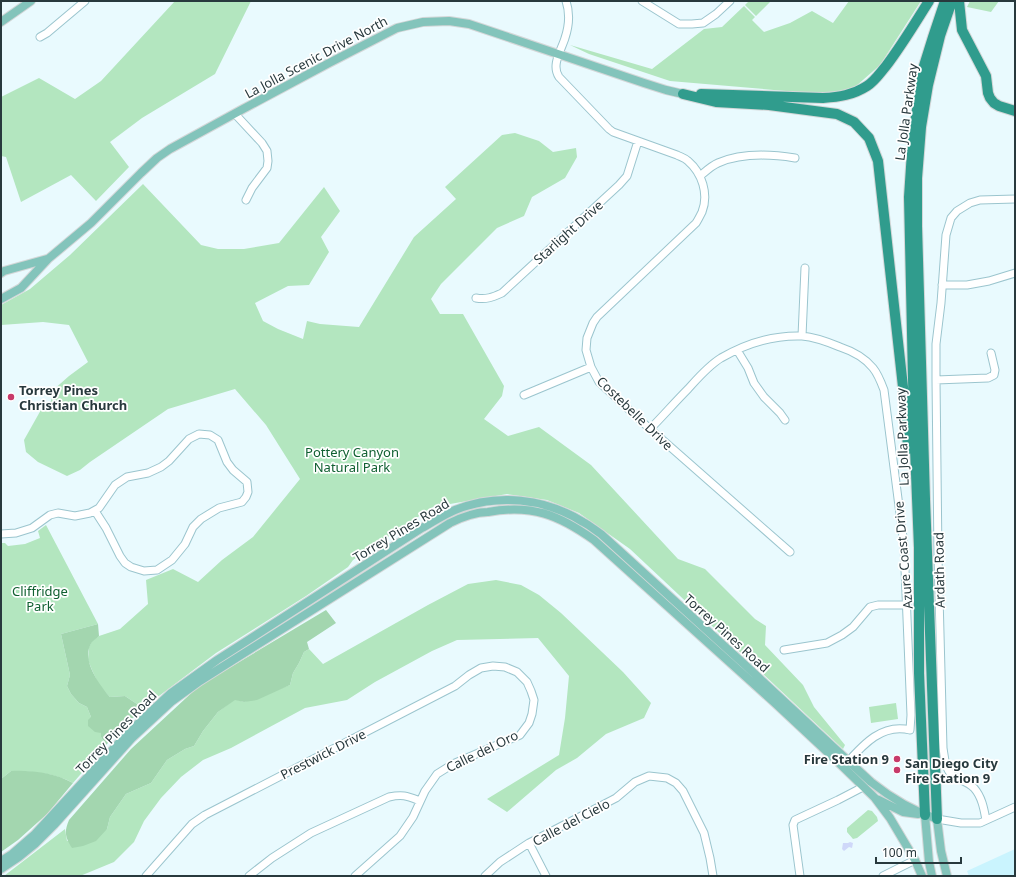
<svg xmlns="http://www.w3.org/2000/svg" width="1016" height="877" viewBox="0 0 1016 877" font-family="'Noto Sans',sans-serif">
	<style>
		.built { fill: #caf4fe }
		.green { fill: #b3e6bf }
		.forest { fill: #a3d6af }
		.water { fill: #cfd8f9 }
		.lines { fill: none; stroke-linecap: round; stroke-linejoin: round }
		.minor-casing { stroke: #9bc5ce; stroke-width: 9 }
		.major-casing { stroke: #d4d7d8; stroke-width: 10 }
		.highway-casing { stroke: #d4d7d8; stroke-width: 12 }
		.minor { stroke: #fff; stroke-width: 7 }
		.major { stroke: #83c4bb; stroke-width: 8 }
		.highway { stroke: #309c8d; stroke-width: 10 }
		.poi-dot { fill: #c73a6a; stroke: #fff; stroke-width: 1.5 }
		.labels { text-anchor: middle; stroke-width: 3.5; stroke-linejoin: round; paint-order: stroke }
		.street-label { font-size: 13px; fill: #28393d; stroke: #fff }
		.poi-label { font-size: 13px; font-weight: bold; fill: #28393d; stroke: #fff; text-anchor: start }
		.park-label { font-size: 13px; fill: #106031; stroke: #fff }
	</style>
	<rect width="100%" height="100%" fill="#e9fafe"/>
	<path class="built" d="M1015,849V876H969L967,871Z"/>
	<path class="green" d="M175,1H251L215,74L142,118L110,142L129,167L96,201L71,175L21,202L6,157L1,156V97L39,78L75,99L101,81Z
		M749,1H771L756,16L745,5Z
		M849,1H921L880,65L855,87L833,95L670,81L589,54L570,45L652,69L704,29L722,27L744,6L755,17L752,20L764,32L790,23L812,11L833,23Z
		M970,1H999L991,12L967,7Z
		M515,133L539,141L553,152L576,148L577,157L565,178L532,197L524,216L497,228L441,284L431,299L440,314H463L504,386L502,396L484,419L508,436L539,427L591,465L678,559L705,569L755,619L766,626L765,645L803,685L814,707L845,745L843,749L630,549L579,513L547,500L507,494L433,507L353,560L348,567L306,596L216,653L143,708L125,696L110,697L99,685L92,670L88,660L89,647L92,641L99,636L120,629L148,604L146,580L173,569L198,582L222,560L253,537L300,479L266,425L235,389L168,409L90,462L80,470L67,476L38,462L26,452L24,440L42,408L51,401L52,391L69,376L88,362L69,325L43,322L1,325V305L30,289L70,255L143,184L201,245L218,249H244L279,243L324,187L340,211L321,237L329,252L309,285L288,286L255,303L263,321L278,329L303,339L307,321L320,324L359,327L414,237L456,199L445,187L502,135Z
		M46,525L98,624L61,634L70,675L67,686L71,694L79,703L87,707L91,717L101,733V737L106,745L73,783C55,773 32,771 11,771L1,779V543H5L8,546L25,544L40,538L38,531Z
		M496,580L521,585L539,595L561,613L623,672L651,703L644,718L606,734L577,758L556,770L507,812L487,799L559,755L565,718L569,676L538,638L457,640L432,651L375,682L347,700L305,708L231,748L203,760L181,777L161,798L144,821L134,842L114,862L80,876H4L65,829L67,841L107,829L110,817L126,794L151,783L167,760L185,749L194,746L203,731L218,712L235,699L244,702L290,685L293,673L299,663L304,652L309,649L323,664L428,605L468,584Z
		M896,703L898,719L871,723L869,707Z
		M868,810L872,811L877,817L878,821L857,838L853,839L847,832V828Z"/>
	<path class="forest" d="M326,610L336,623L307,642L309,649L304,652L299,663L293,673L290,685L257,700L244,702L235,700L218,712L203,731L194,746L185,749L167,760L151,783L126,794L110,817L107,829L96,841L83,846L72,848C65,837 64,832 69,820L131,749L199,686Z
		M98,624L99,636C97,638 94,640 92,642C80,659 99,684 110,697L125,696L143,708L106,745L101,737V733L95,732L88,726V720L91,717L87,707L79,703L71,694L67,686L70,675L61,634Z
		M11,771C32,770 55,773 73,783L47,814L18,840L1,852V779Z"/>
	<path class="water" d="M850,842L853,843L852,848L849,847L844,851L842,849L843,843H848Z"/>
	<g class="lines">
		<g class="minor-casing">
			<path id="minor" d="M566,1C570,13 569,26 565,38C561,51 551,65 559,77L609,129L613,132L677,155C681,157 685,158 688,161C702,173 709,194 702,212C700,216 698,220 696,223L597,317L593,323L587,338L586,350L591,367L599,382L650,429L790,552
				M642,1L679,24H692L703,23L716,14L730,1
				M40,37L47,33L85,1
				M235,114L262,143L267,151L268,161L267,168L252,188L246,200
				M700,176C705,172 711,166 718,163C741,153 770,154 795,158
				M942,285H967L989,281L1015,273
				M476,298C486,300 493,297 502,293L619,185L627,176L638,141
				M802,336L805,268
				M737,350L748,368L754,383L764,397L780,413L785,420
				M936,380L988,378L994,375L995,370L991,353
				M524,395L591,367
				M650,429C663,416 675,402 688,389C698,378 708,366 721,358C745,344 774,335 802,336C815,337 828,342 840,347C852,351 865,358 873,368C878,374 881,382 884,390L904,545L911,715L910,730C881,723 862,746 845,765
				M1,534L16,533L32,528L50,515L58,513L75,516L90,513L99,508L115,485L127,477L148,473L161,467L169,461L189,439L199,434L210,435L218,440L227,462L233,470L247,482L248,492L246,497L242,502L219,508L201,519L193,527L185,544L172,560L157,570L144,571L131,567L125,563L120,556L106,528L95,511
				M784,650L827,643L842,635L853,627L870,607L878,605H907
				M937,819L961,823H980L1015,807
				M986,820C984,809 982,797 974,788C969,783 963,781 957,778C945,773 945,760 943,748L938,557L936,380V344L941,303L946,235L951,218L957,211L970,203L980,200L1015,199
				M529,843L546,876
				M146,876L192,824L205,815L455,686L469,675L481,668L493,666L505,667L517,672L527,682L531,691L534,700L532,714L529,723L520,735L453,764L437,774L425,791L413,817L400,836L355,876
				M249,876L272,858L311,833L389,797C403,794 407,796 420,801
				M485,876L500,862L529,843L616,798L635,782L649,776L667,778L676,783L683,791L704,833L710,858L713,876
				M800,876L793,825L795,820L838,800L863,787
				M883,876L915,860"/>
		</g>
		<g class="major-casing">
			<path id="major" d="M1,22L31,1
				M1,273L4,271L47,259
				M1,299L21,288L48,259L91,223L141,173L157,158L170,149L243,109L329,63L397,28L423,22L449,21L469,24L644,83L666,90L683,94
				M879,800L903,812L918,814
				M925,815L929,862L932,876
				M1,861L12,854L35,834L128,733L171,693L217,660L422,528C433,522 443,515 455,510C497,493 545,498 583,522C589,525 595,530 601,534L744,664L871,782C891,798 913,811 937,819L941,851L947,876
				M1,869L19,857L35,844L54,825L132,738L171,702L200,681L450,523C456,520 463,517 470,515C476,513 482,512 488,512C532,504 559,515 594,540L776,704L837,761L875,798L890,818L915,860L922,876"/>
		</g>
		<g class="highway-casing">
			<path id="highway" d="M959,1L962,30L986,76L988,93L990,98L994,103L999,106L1015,111
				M683,94L716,102L769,105L837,114L854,122L869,138L878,161L906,414L908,449
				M701,94L823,98C839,97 853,95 867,86C875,81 880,73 886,66C902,45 915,23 929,1
				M925,815L919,673V548L914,423L909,197L913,137L923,69L933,37L945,1
				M937,819L925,499L917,226V178L921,127L928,85L940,36L952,1"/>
		</g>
		<use href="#minor" class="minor"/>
		<use href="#major" class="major"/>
		<use href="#highway" class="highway"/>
	</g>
	<g class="poi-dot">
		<circle cx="11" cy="397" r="4"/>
		<circle cx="897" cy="759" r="4"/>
		<circle cx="897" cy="770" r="4"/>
	</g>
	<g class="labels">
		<g class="street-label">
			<text transform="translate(316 57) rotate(-28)" y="5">La Jolla Scenic Drive North</text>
			<text transform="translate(906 112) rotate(-82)" y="5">La Jolla Parkway</text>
			<text transform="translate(568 232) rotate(-42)" y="5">Starlight Drive</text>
			<text transform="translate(635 413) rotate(44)" y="5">Costebelle Drive</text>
			<text transform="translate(902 437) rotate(-92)" y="5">La Jolla Parkway</text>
			<text transform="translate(401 530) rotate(-31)" y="5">Torrey Pines Road</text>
			<text transform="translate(903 555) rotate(-95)" y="5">Azure Coast Drive</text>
			<text transform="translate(939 570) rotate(-91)" y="5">Ardath Road</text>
			<text transform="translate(727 633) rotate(42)" y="5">Torrey Pines Road</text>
			<text transform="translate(116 732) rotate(-46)" y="5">Torrey Pines Road</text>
			<text transform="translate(482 751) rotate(-26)" y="5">Calle del Oro</text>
			<text transform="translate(323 754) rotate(-27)" y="5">Prestwick Drive</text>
			<text transform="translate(571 822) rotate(-28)" y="5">Calle del Cielo</text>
		</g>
		<g class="poi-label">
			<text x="19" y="395">Torrey Pines<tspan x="19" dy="15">Christian Church</tspan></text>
			<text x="889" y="764" text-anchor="end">Fire Station 9</text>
			<text x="905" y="768">San Diego City<tspan x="905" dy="15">Fire Station 9</tspan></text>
		</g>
		<g class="park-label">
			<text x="352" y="457">Pottery Canyon<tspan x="352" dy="15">Natural Park</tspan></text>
			<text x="40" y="596">Cliffridge<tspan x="40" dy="15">Park</tspan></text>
		</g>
	</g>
	<rect width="1016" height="877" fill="none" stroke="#28393d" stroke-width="4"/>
	<path d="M876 857v6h85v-6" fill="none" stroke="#28393d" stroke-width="2"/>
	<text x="882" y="857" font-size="12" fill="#28393d" stroke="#ffffff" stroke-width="3" paint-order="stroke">100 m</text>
</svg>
